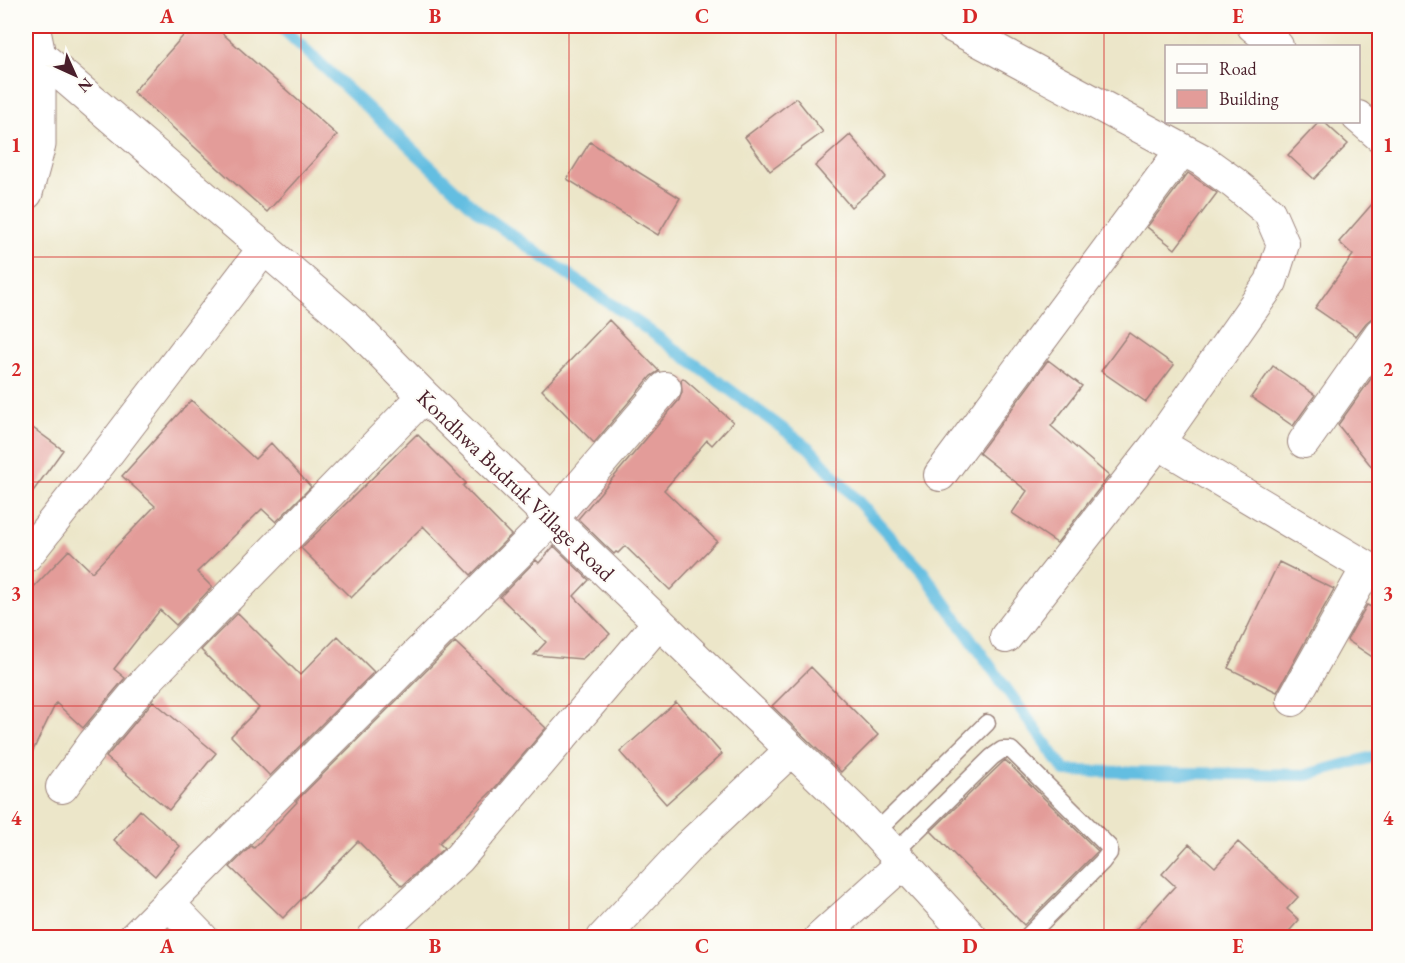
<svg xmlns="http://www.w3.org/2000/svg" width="1405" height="963" viewBox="0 0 1405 963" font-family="'EB Garamond',serif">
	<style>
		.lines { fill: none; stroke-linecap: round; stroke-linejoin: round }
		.stream { stroke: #63bee1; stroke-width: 12 }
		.building { fill: #e39c99 }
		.lane-casing { stroke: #9b827a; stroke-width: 19 }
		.street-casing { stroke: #9b827a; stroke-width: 34 }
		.secondary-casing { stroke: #9b827a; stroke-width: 35 }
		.lane { stroke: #fff; stroke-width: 16 }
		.street { stroke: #fff; stroke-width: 32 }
		.secondary { stroke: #fff; stroke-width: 33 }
		.grid { fill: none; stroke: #d62828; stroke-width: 1.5; stroke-opacity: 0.55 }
		.labels { text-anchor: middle; stroke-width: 4.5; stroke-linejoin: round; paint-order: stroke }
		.street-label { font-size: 22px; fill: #4a1f2b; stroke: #fdfcf7 }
		.neatline { fill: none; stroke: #d62828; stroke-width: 2 }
		.grid-label { font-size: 20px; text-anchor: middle; font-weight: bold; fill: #d62828 }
	</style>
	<rect width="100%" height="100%" fill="#fdfcf7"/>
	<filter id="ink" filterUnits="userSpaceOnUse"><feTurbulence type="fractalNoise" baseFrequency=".0167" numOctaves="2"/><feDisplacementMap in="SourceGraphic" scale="12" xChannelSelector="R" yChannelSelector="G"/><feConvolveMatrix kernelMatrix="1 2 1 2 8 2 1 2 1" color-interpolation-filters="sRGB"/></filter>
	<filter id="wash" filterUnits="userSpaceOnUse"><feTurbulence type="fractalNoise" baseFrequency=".008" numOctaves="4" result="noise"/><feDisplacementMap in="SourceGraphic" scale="24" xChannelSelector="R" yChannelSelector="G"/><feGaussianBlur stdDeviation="1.35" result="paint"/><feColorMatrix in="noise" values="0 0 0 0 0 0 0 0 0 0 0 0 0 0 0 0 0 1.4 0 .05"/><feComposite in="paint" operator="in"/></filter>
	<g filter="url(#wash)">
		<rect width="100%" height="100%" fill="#ece6c9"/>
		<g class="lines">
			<path class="stream" d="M280,26L480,213L647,329L809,448L923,572L1065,771L1307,775L1380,755"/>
		</g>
		<g id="blocks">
			<path class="building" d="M192,26H214L337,135L267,212L133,92Z
				M796,98L823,132L770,171L745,137Z
				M1319,122H1324L1348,144L1314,179L1288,155Z
				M850,135L886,177L851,207L815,166Z
				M590,142L680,198L658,235L567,179Z
				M1188,173L1217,193L1175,249L1147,227Z
				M1380,195V316L1372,318L1366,323L1356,336L1315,308L1353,255L1339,242Z
				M609,320L659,371L651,376L594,443L542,390Z
				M1129,333L1174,365L1146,402L1101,371Z
				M1048,360L1082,386L1051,426L1109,476L1057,543L1012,513L1027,491L979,453Z
				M1273,366L1315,395L1293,426L1251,397Z
				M1380,366V477L1338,425Z
				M683,378L733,422L712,445L707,440L664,490L717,541L670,590L625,546L618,553L616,552L614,554L578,519L679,400L682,392L681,380Z
				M191,400L255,459L271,443L311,487L276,522L262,509L197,572L212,587L176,625L160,610L114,669L125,678L83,728L56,703L26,765V595L69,550L92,572L155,506L122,476Z
				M26,423L63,450L26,501Z
				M417,434L466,483L463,486L511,535L471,575L423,526L351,598L301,548Z
				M554,546L589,580L574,596L610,634L582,659L534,655L546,642L500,597L536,560L539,563Z
				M1279,562L1334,589L1277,692L1228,668Z
				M1367,605L1380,611V662L1347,640Z
				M238,613L300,675L338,636L374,672L270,776L231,736L259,708L201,650Z
				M455,642L546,728L493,790L439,843L444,848L402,886L358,841L283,918L230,867L251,846L254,848L297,802L296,801Z
				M811,667L878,735L841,772L772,706Z
				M153,701L216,753L169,810L106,757Z
				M676,702L722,754L666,804L620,752Z
				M1005,760L1098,851L1024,925L931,831Z
				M140,810L180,846L155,876L114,840Z
				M1238,842L1298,897L1287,909L1299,920L1283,938H1128L1175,886L1162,874L1189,844L1215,867Z"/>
		</g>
	</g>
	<g filter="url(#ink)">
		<use href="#blocks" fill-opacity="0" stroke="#9b827a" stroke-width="1.5"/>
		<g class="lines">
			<g class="lane-casing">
				<path id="lane" d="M875,833L987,723
					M894,853L992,757L1002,750H1011L1109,847V853L1102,862L1026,938"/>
			</g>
			<g class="street-casing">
				<path id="street" d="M952,26L1202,160L1234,183L1269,212L1283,244L1271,282L1158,443L1006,637
					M1253,26L1277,46
					M39,55L357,328L424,396L855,811L972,938
					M1358,117L1380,136
					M1304,442L1380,334
					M1158,443L1380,575
					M940,475L1182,150
					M26,556L103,459L265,247
					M1293,700L1367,568
					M62,787L94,743L147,680L424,396
					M168,903L202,938
					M134,938L552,519L665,388
					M373,938L459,858L659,622
					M603,938L688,847L791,750
					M820,938L903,863"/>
			</g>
			<g class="secondary-casing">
				<path id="secondary" d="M26,193L39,145V55L33,26"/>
			</g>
			<use href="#lane" class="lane"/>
			<use href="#street" class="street"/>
			<use href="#secondary" class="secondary"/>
		</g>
	</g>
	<path class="grid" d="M301,26V938M569,26V938M836,26V938M1104,26V938M26,257H1380M26,482H1380M26,706H1380"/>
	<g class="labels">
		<g class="street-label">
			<text transform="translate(516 485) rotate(44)" y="8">Kondhwa Budruk Village Road</text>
		</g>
	</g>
	<rect width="1405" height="963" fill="none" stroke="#fdfcf7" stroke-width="66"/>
	<rect x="1165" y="45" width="195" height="78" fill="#fdfcf7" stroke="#b5a4a5" stroke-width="1.5"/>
	<rect x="1177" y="64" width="30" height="9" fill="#ffffff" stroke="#b5a4a5" stroke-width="1.5"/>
	<text x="1219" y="75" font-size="18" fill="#4a1f2b">Road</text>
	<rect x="1177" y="90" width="30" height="18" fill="#e39c99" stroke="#b5a4a5" stroke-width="1.5"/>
	<text x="1219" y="105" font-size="18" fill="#4a1f2b">Building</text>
	<g transform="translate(75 75) rotate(135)" stroke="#fdfcf7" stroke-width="4.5" paint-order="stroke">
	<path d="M0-4.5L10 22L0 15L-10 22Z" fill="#4a1f2b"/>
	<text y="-9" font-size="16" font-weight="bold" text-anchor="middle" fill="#4a1f2b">N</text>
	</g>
	<rect x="33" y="33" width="1339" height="897" class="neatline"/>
	<g class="grid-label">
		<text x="167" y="23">A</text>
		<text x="435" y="23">B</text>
		<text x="702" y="23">C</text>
		<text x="970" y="23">D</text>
		<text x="1238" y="23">E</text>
		<text x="16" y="152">1</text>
		<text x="1388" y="152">1</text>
		<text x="16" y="376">2</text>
		<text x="1388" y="376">2</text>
		<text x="16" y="600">3</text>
		<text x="1388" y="600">3</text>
		<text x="16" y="825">4</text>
		<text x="1388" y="825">4</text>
		<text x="167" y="953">A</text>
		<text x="435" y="953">B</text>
		<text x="702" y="953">C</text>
		<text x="970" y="953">D</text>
		<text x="1238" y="953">E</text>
	</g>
</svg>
